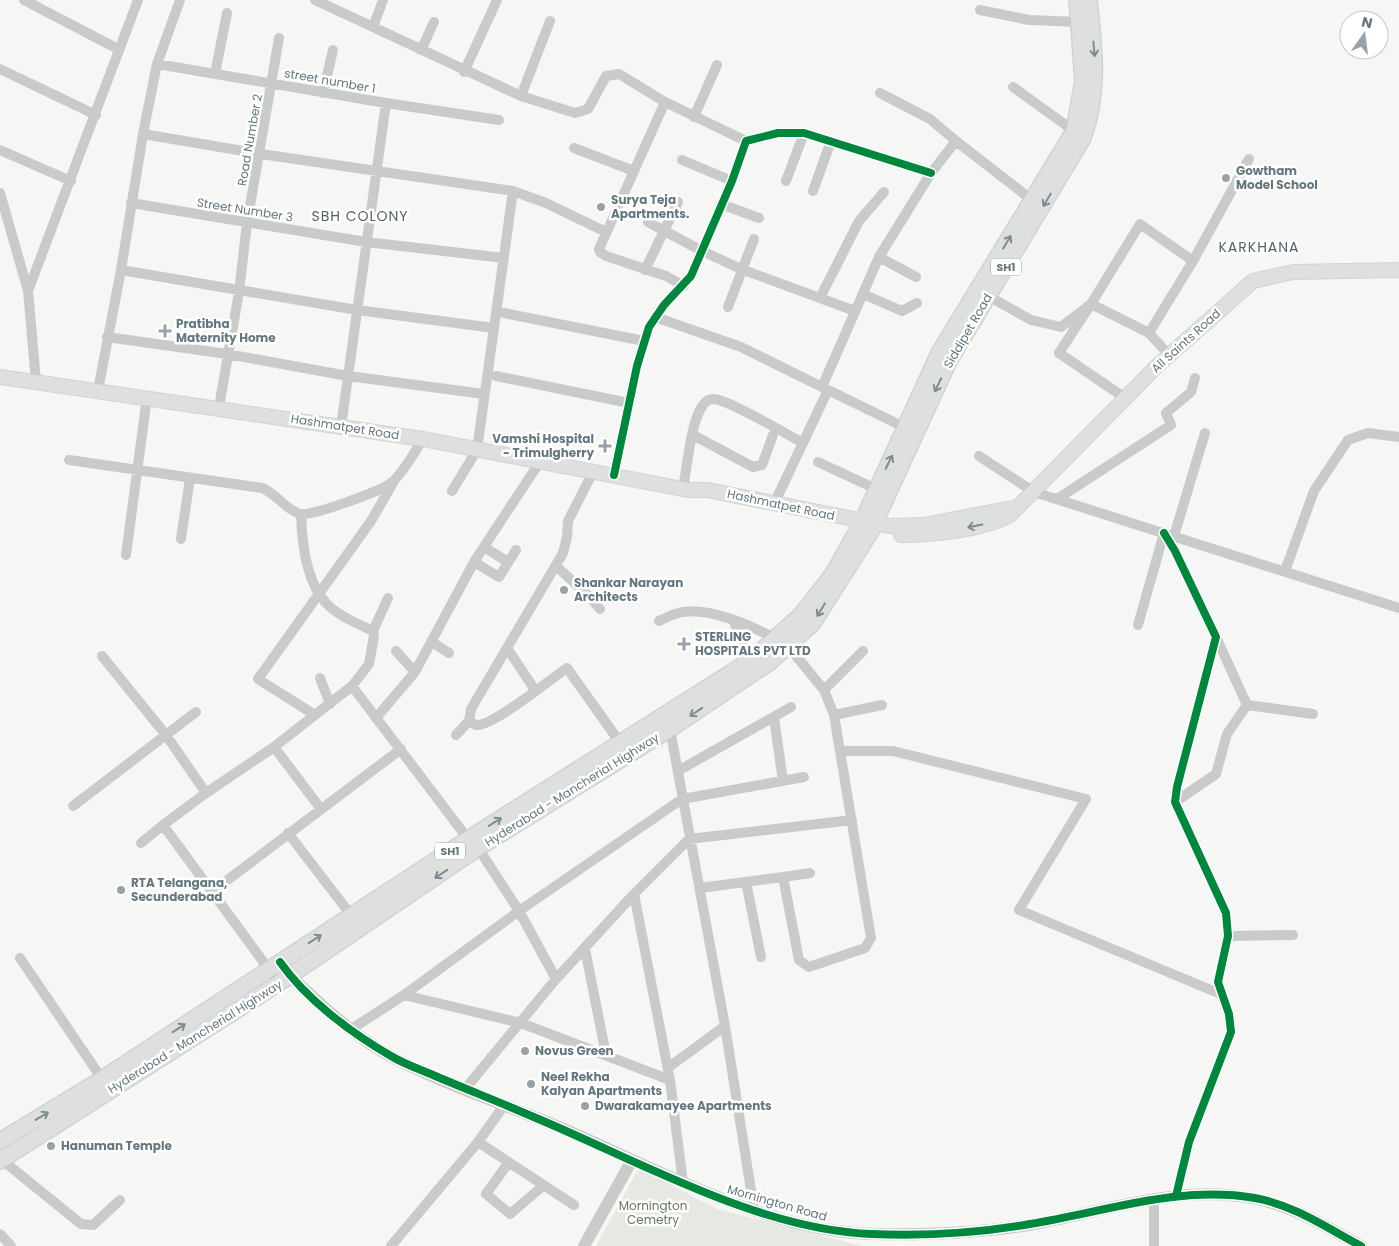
<svg xmlns="http://www.w3.org/2000/svg" width="1399" height="1246" viewBox="0 0 1399 1246" font-family="Poppins,sans-serif">
	<style>
		.green { fill: #e6e8e2 }
		.lines { fill: none; stroke-linecap: round; stroke-linejoin: round }
		.secondary-casing { stroke: #d2d3d3; stroke-width: 16 }
		.primary-casing { stroke: #d2d3d3; stroke-width: 18 }
		.minor { stroke: #c9cbca; stroke-width: 10 }
		.tertiary { stroke: #c9cbca; stroke-width: 12 }
		.secondary { stroke: #dedfdf; stroke-width: 14 }
		.primary { stroke: #dedfdf; stroke-width: 15 }
		.cycleway-casing { stroke: #fff; stroke-width: 11 }
		.cycleway { stroke: #00873e; stroke-width: 8 }
		.oneway { stroke: #7c8c91 }
		.poi-dot { fill: #96a3a8; stroke: #fff; stroke-width: 2 }
		.labels { text-anchor: middle; stroke-width: 5; stroke-linejoin: round; paint-order: stroke }
		.shield { fill: #fff; stroke: #92a0a5; stroke-width: 1 }
		.shield-label { font-size: 11px; font-weight: bold; fill: #63777e }
		.street-label { font-size: 12px; fill: #63777e; stroke: #fff }
		.poi-label { font-size: 12px; font-weight: bold; fill: #63777e; stroke: #fff; text-anchor: start }
		.park-label { font-size: 12px; fill: #687761; stroke: #fff }
		.neighbourhood-label { font-size: 14px; letter-spacing: 1px; fill: #54636a; stroke: #fff }
	</style>
	<rect width="100%" height="100%" fill="#f6f6f5"/>
	<path class="green" d="M639,1168L717,1209L862,1246H596Z"/>
	<g class="lines">
		<g class="secondary-casing">
			<path id="secondary" d="M0,377L423,439L688,490H707L889,526L924,525L1018,507
				M901,535C930,535 985,530 1010,515L1156,367L1253,281L1293,272L1399,270"/>
		</g>
		<g class="primary-casing">
			<path id="primary" d="M0,1141L102,1079L468,839L751,660L800,616L833,574L862,522L939,353L1074,131L1083,81L1077,0
				M0,1161L279,983L478,848L670,729L770,662L813,623L870,533L949,361L1083,138C1100,92 1094,47 1089,0"/>
		</g>
		<path class="minor" d="M24,0L118,49
			M315,0L521,96L575,113L588,109L606,76L619,74L665,102L746,141
			M980,10L1029,20L1079,22
			M373,27L383,0
			M421,50L434,22
			M157,64L386,103L499,120
			M0,69L96,115
			M464,72L497,0
			M215,74L227,13
			M1013,87L1074,131
			M323,93L333,50
			M880,93L930,119L956,141
			M521,96L550,21
			M665,102L599,249L600,252L606,256L666,276L684,286
			M694,117L717,65
			M143,134L261,154L513,191L546,203L606,232
			M574,148L634,171
			M0,150L71,181
			M682,160L732,181
			M786,181L804,133
			M813,191L831,141
			M0,193L28,291
			M131,203L366,242L504,258
			M721,204L759,218
			M648,222L702,251L741,269L855,311
			M879,257L916,277
			M121,270L357,310L494,328
			M645,270L678,202
			M863,294L902,311L917,303
			M988,296L1031,320L1061,327L1091,304L1140,224L1193,261L1249,159
			M820,298L859,221L884,192
			M728,307L754,239
			M504,313L644,341
			M655,317L741,347L822,387
			M1149,333L1169,355
			M107,337L227,354L348,376L484,394
			M496,376L629,403
			M36,381L28,291L138,0
			M98,390L121,270L143,134L157,64L180,0
			M1125,398L1059,353L1091,304L1149,333L1193,261
			M219,407L239,292L247,223L279,38
			M341,427L386,103
			M906,428L822,387L879,257L931,173L956,141L1032,200
			M693,435L753,467L762,465L773,435
			M979,456L1034,492L1399,608
			M69,460L262,488C277,494 285,509 300,514C310,517 381,491 391,483C402,475 415,451 423,439
			M818,462L876,489
			M593,472L568,521L567,537L563,553L471,709L469,721C470,722 475,724 476,725C492,727 551,679 567,668L621,744
			M614,475L637,366L649,327L664,305L691,276L732,181L746,141L778,133H804L931,173
			M683,489C687,468 691,418 704,404C706,401 710,399 714,399C729,400 786,434 803,443
			M452,491L477,450L513,191
			M1057,499L1171,425L1166,413L1191,392L1195,378
			M774,504L828,390
			M301,514C302,544 306,584 329,606C341,617 358,624 373,631
			M1164,533L1175,551L1216,637L1177,787L1175,802L1226,913L1228,936L1218,982L1229,1014L1231,1032L1189,1142L1176,1196
			M1174,536L1205,433
			M181,539L190,478
			M484,547L508,562
			M126,555L147,397
			M474,562L499,577L516,550
			M556,566L589,596L600,609
			M1285,571L1314,491L1348,440L1368,433L1399,437
			M733,620L751,660
			M659,621C665,618 671,615 678,613C706,605 752,626 776,639
			M1138,625L1164,533
			M432,642L449,653
			M788,646L824,690L834,715L871,938L865,948L809,967L799,960L783,877L810,873
			M507,648L535,690
			M396,651L415,672
			M102,656L166,735L206,793
			M320,678L330,704
			M352,686L468,839
			M824,690L863,651
			M1247,705L1313,714
			M315,715L258,679L371,521L393,483
			M834,715L882,705
			M376,718L415,672L474,562L541,460
			M774,718L783,781
			M670,729L725,1026L754,1209
			M456,735L469,721
			M274,747L321,809
			M840,751H893L1086,799L1019,910L1223,995
			M678,771L791,707
			M1175,802L1216,774L1227,734L1247,705L1216,637
			M73,806L196,712
			M288,833L351,915
			M141,843L163,825
			M478,848L519,911L556,979
			M746,882L761,957
			M700,888L783,877
			M213,891L401,749
			M634,894L670,1080
			M1228,936L1293,935
			M585,949L606,1055
			M20,958L102,1079
			M273,975L163,825L206,793L274,747L352,686L369,664L374,636L373,631L388,598
			M404,995L521,1023L670,1080L683,1183
			M350,1030L404,995L519,911L682,799L804,777
			M669,1067L725,1026
			M465,1089L556,979L634,894L689,839L852,820
			M478,1142L574,1205
			M2,1160L81,1224L93,1225L120,1200
			M509,1162L486,1194L510,1214L544,1185
			M0,1234L11,1246
			M391,1246L478,1142L505,1104
			M1154,1246V1199"/>
		<path class="tertiary" d="M284,968L290,976C323,1006 354,1037 394,1058C446,1085 504,1104 559,1127C656,1168 767,1232 874,1234C925,1235 979,1233 1029,1225C1104,1212 1180,1183 1257,1199C1295,1207 1328,1228 1361,1246
			M584,1246L632,1160"/>
		<use href="#secondary" class="secondary"/>
		<use href="#primary" class="primary"/>
		<g class="cycleway-casing">
			<path id="cycleway" d="M614,475L637,366L649,327L664,305L691,276L732,181L746,141L778,133H804L931,173
				M1164,533L1175,551L1216,637L1177,787L1175,802L1226,913L1228,936L1218,982L1229,1014L1231,1032L1189,1142L1176,1196
				M280,962C306,999 351,1033 391,1056C404,1064 419,1069 433,1075C468,1090 502,1103 536,1118C639,1161 759,1230 872,1234C923,1236 979,1233 1030,1224C1105,1212 1178,1185 1255,1198C1294,1205 1327,1228 1361,1246"/>
		</g>
		<use href="#cycleway" class="cycleway"/>
	</g>
	<defs><path id="oneway-shaft" d="M-6 0H5M1.5-3L5.5 0L1.5 3" fill="none" stroke-width="1.6" stroke-linecap="round" stroke-linejoin="round" transform="scale(1.25)"/></defs>
	<g class="oneway">
		<use href="#oneway-shaft" transform="translate(1094 49) rotate(85)"/>
		<use href="#oneway-shaft" transform="translate(1047 200) rotate(121)"/>
		<use href="#oneway-shaft" transform="translate(1007 242) rotate(-59)"/>
		<use href="#oneway-shaft" transform="translate(938 385) rotate(115)"/>
		<use href="#oneway-shaft" transform="translate(889 462) rotate(-64)"/>
		<use href="#oneway-shaft" transform="translate(975 526) rotate(169)"/>
		<use href="#oneway-shaft" transform="translate(821 610) rotate(121)"/>
		<use href="#oneway-shaft" transform="translate(696 712) rotate(146)"/>
		<use href="#oneway-shaft" transform="translate(495 822) rotate(-32)"/>
		<use href="#oneway-shaft" transform="translate(441 874) rotate(146)"/>
		<use href="#oneway-shaft" transform="translate(315 939) rotate(-33)"/>
		<use href="#oneway-shaft" transform="translate(179 1028) rotate(-33)"/>
		<use href="#oneway-shaft" transform="translate(42 1116) rotate(-31)"/>
	</g>
	<g class="poi-dot">
		<circle cx="1226" cy="178" r="5"/>
		<circle cx="601" cy="207" r="5"/>
		<path d="M162.5 323.5h5v5h5v5h-5v5h-5v-5h-5v-5h5z"/>
		<path d="M602.5 438.5h5v5h5v5h-5v5h-5v-5h-5v-5h5z"/>
		<circle cx="564" cy="590" r="5"/>
		<path d="M681.5 636.5h5v5h5v5h-5v5h-5v-5h-5v-5h5z"/>
		<circle cx="121" cy="890" r="5"/>
		<circle cx="525" cy="1051" r="5"/>
		<circle cx="531" cy="1084" r="5"/>
		<circle cx="585" cy="1106" r="5"/>
		<circle cx="51" cy="1146" r="5"/>
	</g>
	<g class="labels">
		<g class="shield">
			<rect x="991" y="258.5" width="30" height="17" rx="4"/>
			<rect x="435" y="842.5" width="30" height="17" rx="4"/>
		</g>
		<g class="shield-label">
			<text x="1006" y="271">SH1</text>
			<text x="450" y="855">SH1</text>
		</g>
		<g class="street-label">
			<text transform="translate(330 81) rotate(10)" y="4">street number 1</text>
			<text transform="translate(250 140) rotate(-80)" y="4">Road Number 2</text>
			<text transform="translate(245 210) rotate(9)" y="4">Street Number 3</text>
			<text transform="translate(968 331) rotate(-60)" y="4">Siddipet Road</text>
			<text transform="translate(1186 341) rotate(-42)" y="4">All Saints Road</text>
			<text transform="translate(345 427) rotate(9)" y="4">Hashmatpet Road</text>
			<text transform="translate(781 505) rotate(12)" y="4">Hashmatpet Road</text>
			<text transform="translate(572 790) rotate(-32)" y="4">Hyderabad - Mancherial Highway</text>
			<text transform="translate(195 1037) rotate(-32)" y="4">Hyderabad - Mancherial Highway</text>
			<text transform="translate(777 1203) rotate(16)" y="4">Mornington Road</text>
		</g>
		<g class="poi-label">
			<text x="1236" y="175">Gowtham<tspan x="1236" dy="14">Model School</tspan></text>
			<text x="611" y="204">Surya Teja<tspan x="611" dy="14">Apartments.</tspan></text>
			<text x="176" y="328">Pratibha<tspan x="176" dy="14">Maternity Home</tspan></text>
			<text x="594" y="443" text-anchor="end">Vamshi Hospital<tspan x="594" dy="14">- Trimulgherry</tspan></text>
			<text x="574" y="587">Shankar Narayan<tspan x="574" dy="14">Architects</tspan></text>
			<text x="695" y="641">STERLING<tspan x="695" dy="14">HOSPITALS PVT LTD</tspan></text>
			<text x="131" y="887">RTA Telangana,<tspan x="131" dy="14">Secunderabad</tspan></text>
			<text x="535" y="1055">Novus Green</text>
			<text x="541" y="1081">Neel Rekha<tspan x="541" dy="14">Kalyan Apartments</tspan></text>
			<text x="595" y="1110">Dwarakamayee Apartments</text>
			<text x="61" y="1150">Hanuman Temple</text>
		</g>
		<g class="park-label">
			<text x="653" y="1210">Mornington<tspan x="653" dy="14">Cemetry</tspan></text>
		</g>
		<g class="neighbourhood-label">
			<text x="360" y="221">SBH COLONY</text>
			<text x="1259" y="252">KARKHANA</text>
		</g>
	</g>
	<g transform="translate(1364 35) rotate(14)"><circle r="24" fill="#ffffff" stroke="#c1c9cb"/>
	<path d="M0-4L9 19L0 12L-9 19Z" fill="#96a3a8"/>
	<text y="-8" font-size="14" font-weight="bold" text-anchor="middle" fill="#63777e">N</text>
	</g>
</svg>
